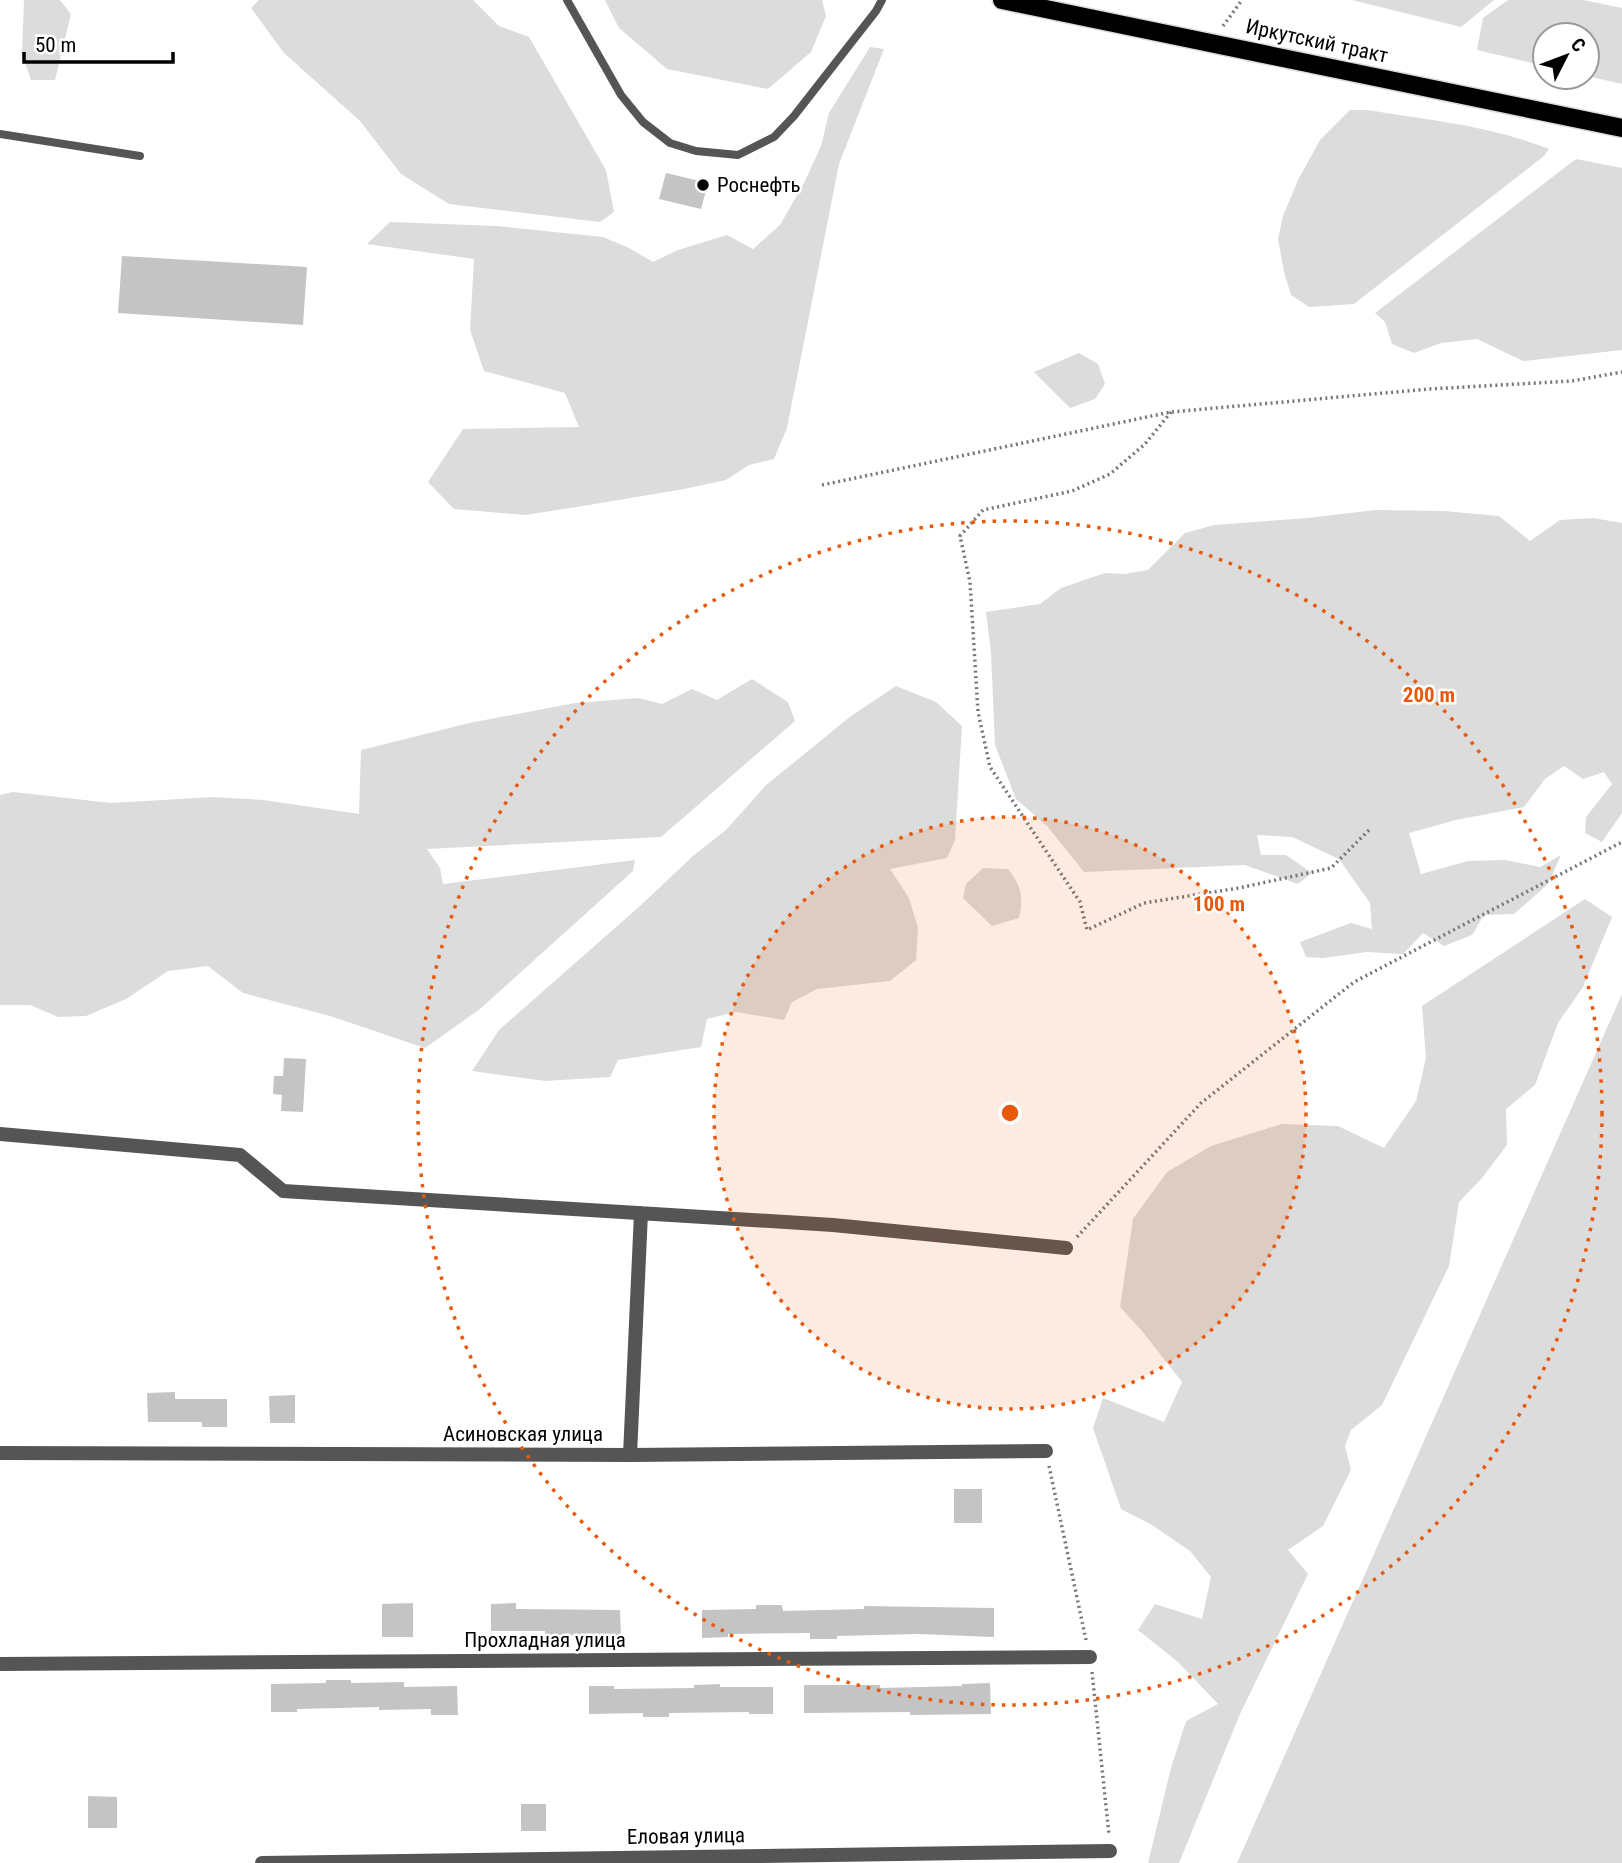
<svg xmlns="http://www.w3.org/2000/svg" width="1622" height="1863" viewBox="0 0 1622 1863" font-family="'Roboto Condensed',sans-serif">
	<style>
		.green { fill: #dcdcdc }
		.building { fill: #c4c4c4 }
		.lines { fill: none; stroke-linecap: round; stroke-linejoin: round }
		.primary-casing { stroke: #dbdbdb; stroke-width: 21 }
		.path { stroke: #777; stroke-width: 3.5; stroke-dasharray: 2 3.5; stroke-linecap: butt }
		.lane { stroke: #555; stroke-width: 8 }
		.street { stroke: #555; stroke-width: 14 }
		.primary { stroke: #000; stroke-width: 18 }
		.ring { fill: none; stroke: #e8590c; stroke-width: 3.5; stroke-dasharray: 3.5 7 }
		.poi-dot { fill: #000; stroke: #fff; stroke-width: 2.5 }
		.labels { text-anchor: middle; stroke-width: 5; stroke-linejoin: round; paint-order: stroke }
		.street-label { font-size: 21px; fill: #000; stroke: #fff }
		.poi-label { font-size: 21px; fill: #000; stroke: #fff; text-anchor: start }
		.centre { fill: #e8590c; stroke: #fff; stroke-width: 3.5 }
		.ring-label { font-size: 21px; text-anchor: middle; font-weight: bold; fill: #e8590c; stroke: #fff; stroke-width: 5; stroke-linejoin: round; paint-order: stroke }
	</style>
	<rect width="100%" height="100%" fill="#fff"/>
	<path class="green" d="M24,0H60L71,14L55,80H31L22,54Z
		M259,0H473L499,26L529,37L606,170L614,212L600,222L449,204L401,174L360,121L284,53L251,8Z
		M605,0H822L826,16L811,52L768,89L667,69L619,28Z
		M1352,0H1494L1461,27Z
		M1508,0H1583L1622,8V84L1587,76V35H1545V66L1477,50L1483,18Z
		M870,47L884,49L839,164L787,428L774,459L749,465L726,480L684,489L589,505L525,515L454,509L428,482L463,429L579,427L565,393L484,371L470,330L474,259L367,244L390,222L497,226L603,237L629,248L653,262L678,250L727,235L753,249L780,225L804,183L821,146L829,113Z
		M1350,110H1368C1429,120 1491,126 1549,149L1544,156L1354,304L1309,307L1291,295L1284,272L1278,239L1283,216L1298,180L1320,140Z
		M1576,159L1622,168V350L1523,361L1477,339L1441,343L1414,353L1392,344L1385,322L1375,313Z
		M1079,353L1098,364L1105,384L1095,399L1070,408L1034,372Z
		M1375,510L1444,511L1499,516L1530,541L1560,520L1593,518L1622,523V813L1602,842L1585,833L1586,817L1612,784L1604,772L1583,779L1564,766L1545,779L1524,807L1456,820L1409,833L1421,874L1468,861L1505,860L1540,867L1561,855L1548,884L1514,914L1484,915L1472,935L1444,946L1423,933L1403,954L1367,952L1323,958L1306,957L1300,942L1351,923L1372,929L1370,903L1339,859L1292,837L1257,835L1261,855H1286L1312,873L1298,884L1245,865L1084,872L1047,826L1016,799L995,745L991,653L986,612L1040,604L1061,588L1105,573L1124,574L1148,570L1185,533L1214,525L1308,518Z
		M752,679L788,702L795,721L661,837L427,849L440,868L443,884L635,860L633,871L480,1009L425,1048L330,1016L243,993L208,966L168,971L126,999L86,1016L58,1017L30,1005H0V795L13,792L111,803L214,797L263,800L359,814L361,750L469,723L575,703L639,698L662,704L692,689L717,700Z
		M896,686L936,702L962,726L955,840L947,858L890,869L909,898L918,928L916,960L890,981L817,989L792,1002L784,1020L736,1012L707,1019L701,1047L618,1060L610,1077L545,1081L472,1071L499,1030L640,906L694,855L726,830L765,786L851,716Z
		M983,868L1008,869C1021,885 1024,897 1019,918L992,926L963,898L966,884Z
		M1585,899L1612,917L1583,987L1558,1023L1535,1085L1506,1109L1507,1145L1482,1178L1459,1202L1449,1266L1382,1405L1351,1430L1345,1446L1351,1470L1323,1526L1288,1550L1308,1574L1240,1714L1179,1863H1148L1171,1768L1186,1721L1218,1704L1178,1662L1138,1630L1155,1604L1202,1619L1211,1577L1190,1551L1152,1525L1121,1509L1093,1428L1103,1398L1164,1422L1182,1382L1142,1331L1120,1307L1133,1219L1167,1172L1211,1146L1282,1124L1338,1126L1384,1148L1416,1101L1426,1058L1422,1006Z
		M1622,994V1863H1237Z"/>
	<path class="building" d="M666,173L708,183L701,209L659,199Z
		M122,256L307,267L303,325L118,313Z
		M284,1058L306,1059L303,1112L281,1111L282,1095L273,1094L274,1076H283Z
		M175,1392V1399H227V1427H202V1422H148L147,1393Z
		M295,1395V1423H270L269,1396Z
		M954,1489H982V1523H954Z
		M413,1603V1637H382V1604Z
		M516,1603V1609L620,1610L621,1637H596V1635L545,1636V1631H491V1604Z
		M756,1605H782L783,1611L864,1609V1606L994,1608V1637L918,1634L837,1636V1639H810V1633L728,1634V1637L702,1638V1610L756,1609Z
		M326,1680H351V1683L404,1682V1687L457,1686L458,1715H431V1709L379,1710V1707L297,1709V1712H271V1684L326,1683Z
		M990,1683L991,1714L910,1715V1712L804,1713V1685H880V1688L962,1686V1684Z
		M720,1684V1687H773V1714H749V1712L669,1713V1717H643V1713L589,1714V1686H614V1689L694,1688V1685Z
		M88,1796L117,1797V1828H88Z
		M521,1804H546V1831H521Z"/>
	<g class="lines">
		<g class="primary-casing">
			<path id="primary" d="M1002,0L1622,128"/>
		</g>
		<path class="path" d="M1223,26L1242,0
			M1171,412L1145,444L1110,474L1072,491L983,510L960,536L970,582L978,712L990,767L1080,902L1087,930L1144,903L1239,888L1331,868L1369,830
			M822,485L1171,412L1429,389L1572,381L1622,372
			M1077,1237L1201,1103L1354,982L1622,842
			M1049,1466L1086,1640
			M1092,1672L1109,1835"/>
		<path class="lane" d="M567,0L621,95L643,122L670,143L696,151L738,155L774,137L794,116L876,11L882,0
			M0,134L140,156"/>
		<path class="street" d="M0,1134L240,1155L283,1191L833,1225L1066,1248
			M0,1453L630,1455L1046,1451
			M630,1455L641,1213
			M0,1664L1090,1657
			M262,1863L1110,1851"/>
		<use href="#primary" class="primary"/>
	</g>
	<circle cx="1010" cy="1113" r="296" fill="#e8590c" fill-opacity=".12"/>
	<g class="ring">
		<circle cx="1010" cy="1113" r="296"/>
		<circle cx="1010" cy="1113" r="592"/>
	</g>
	<circle class="poi-dot" cx="703" cy="185" r="7"/>
	<g class="labels">
		<g class="street-label">
			<text transform="translate(1317 41) rotate(12)" y="7">Иркутский тракт</text>
			<text x="523" y="1441">Асиновская улица</text>
			<text x="545" y="1647">Прохладная улица</text>
			<text transform="translate(686 1836) rotate(-1)" y="7">Еловая улица</text>
		</g>
		<g class="poi-label">
			<text x="717" y="192">Роснефть</text>
		</g>
	</g>
	<circle cx="1010" cy="1113" r="10" class="centre"/>
	<g class="ring-label">
		<text x="1429" y="702">200 m</text>
		<text x="1219" y="911">100 m</text>
	</g>
	<g transform="translate(1566 56) rotate(48)"><circle r="33" fill="#ffffff" stroke="#999999" stroke-width="2"/>
	<path d="M0-5L12 26L0 18L-12 26Z" fill="#000000"/>
	<text y="-10" font-size="19" font-weight="bold" text-anchor="middle" fill="#000000">С</text>
	</g>
	<path d="M24 52v10h149v-10" fill="none" stroke="#000000" stroke-width="3.5"/>
	<text x="35" y="52" font-size="21" fill="#000000" stroke="#ffffff" stroke-width="5" paint-order="stroke">50 m</text>
</svg>
